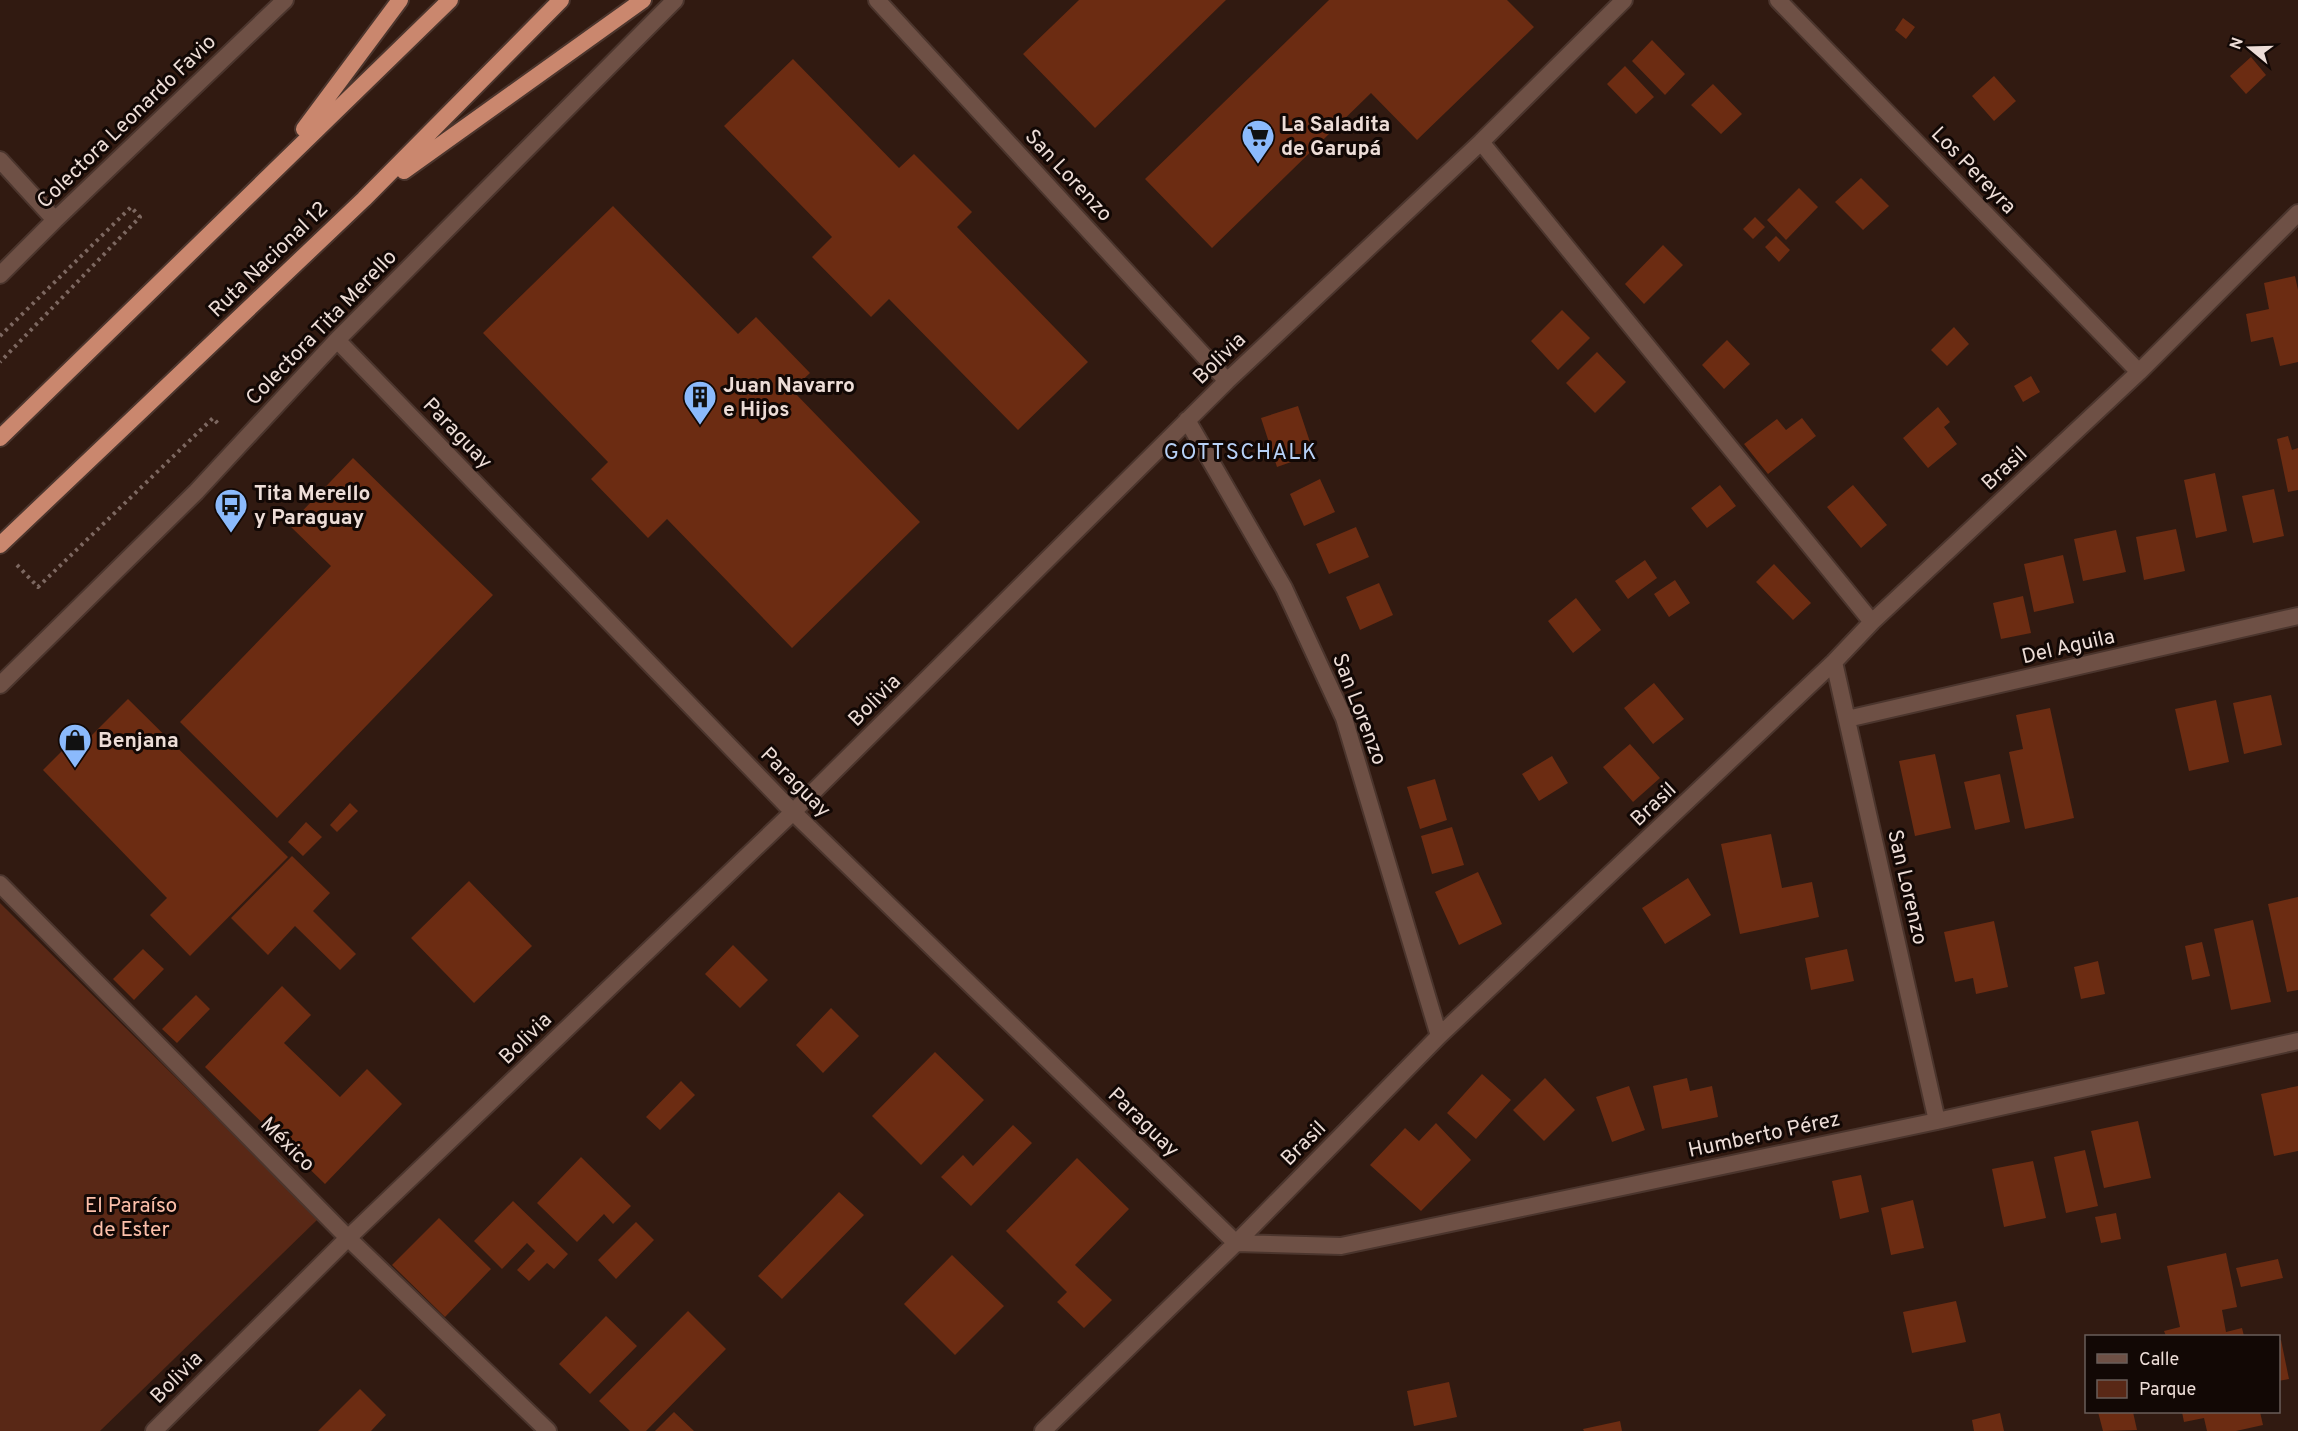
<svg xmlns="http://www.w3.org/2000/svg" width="2298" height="1431" viewBox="0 0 2298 1431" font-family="Overpass,sans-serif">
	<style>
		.green { fill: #592816 }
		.building { fill: #6c2c12 }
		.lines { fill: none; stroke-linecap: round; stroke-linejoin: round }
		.minor-casing { stroke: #4b352d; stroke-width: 20 }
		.trunk-casing { stroke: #4b352d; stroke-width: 20 }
		.path { stroke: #7d6861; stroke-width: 4; stroke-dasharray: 3 4.5; stroke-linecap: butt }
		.minor { stroke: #6e5045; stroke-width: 16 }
		.trunk { stroke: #ca876e; stroke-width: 16 }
		.labels { text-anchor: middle; stroke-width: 6; stroke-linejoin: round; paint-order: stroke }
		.street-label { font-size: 21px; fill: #edddd7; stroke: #120805 }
		.poi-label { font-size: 21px; font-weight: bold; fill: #edddd7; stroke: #120805; text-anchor: start }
		.park-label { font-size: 21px; fill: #fdc0aa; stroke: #120805 }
		.neighbourhood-label { font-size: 22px; letter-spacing: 1.5px; fill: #b7d1f7; stroke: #120805 }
	</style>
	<rect width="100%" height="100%" fill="#311a11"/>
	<path class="green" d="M0,903L318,1219L100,1431H0Z"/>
	<path class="building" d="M1079,0H1226L1095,128L1023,54Z
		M1329,0H1507L1534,27L1417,140L1371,93L1212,248L1145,179Z
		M1903,18L1915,27L1906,39L1895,30Z
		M1652,40L1685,74L1665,95L1632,61Z
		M2251,57L2266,75L2246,94L2230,76Z
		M793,59L899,168L914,154L972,212L957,227L1088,362L1018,430L889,299L871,317L812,257L832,237L724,126Z
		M1625,66L1654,97L1636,114L1607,84Z
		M1994,76L2016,101L1994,121L1972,96Z
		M1713,84L1742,114L1721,134L1691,105Z
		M1861,178L1889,206L1863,230L1835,202Z
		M1799,188L1818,207L1786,240L1767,220Z
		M613,206L738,334L756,317L810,373L792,390L920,522L792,648L667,519L648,538L591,479L608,462L483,333Z
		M1755,217L1765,227L1753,239L1743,229Z
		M1776,236L1790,250L1779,262L1765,247Z
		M1663,245L1683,265L1644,304L1625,284Z
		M2295,276L2298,290V362L2280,366L2273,337L2251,342L2246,314L2269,309L2264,283Z
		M1562,310L1590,338L1558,370L1531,341Z
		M1954,327L1969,344L1947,366L1931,350Z
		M1727,340L1750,364L1724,389L1702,365Z
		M1597,352L1626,382L1595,413L1566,383Z
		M2031,376L2040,392L2023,402L2014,386Z
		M1298,406L1314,454L1277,467L1261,418Z
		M1938,407L1950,422L1944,427L1957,444L1928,468L1903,438Z
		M1802,418L1816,436L1768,474L1744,444L1777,419L1786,430Z
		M2288,436L2292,450L2298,448V490L2288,492L2277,439Z
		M353,458L493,595L277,818L180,722L331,566L289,525Z
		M2215,473L2227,531L2196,538L2184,480Z
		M1320,479L1335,512L1304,526L1290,494Z
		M1720,485L1736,506L1707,528L1691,508Z
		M1853,485L1887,525L1861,548L1827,507Z
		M2274,489L2284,536L2253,543L2242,496Z
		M1356,527L1369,557L1329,574L1316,544Z
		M2176,529L2185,571L2144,580L2136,537Z
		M2116,530L2126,572L2083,581L2074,539Z
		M2063,555L2074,603L2034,612L2024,564Z
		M1645,560L1657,578L1628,599L1615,581Z
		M1774,564L1811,603L1793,620L1756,582Z
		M1675,580L1690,603L1669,617L1654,594Z
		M1379,583L1393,615L1360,630L1346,597Z
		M2023,596L2031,633L2001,639L1993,603Z
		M1576,598L1601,630L1573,653L1548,621Z
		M1654,683L1684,719L1653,744L1624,708Z
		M2271,695L2282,745L2244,754L2233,703Z
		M128,699L288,857L190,956L150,915L167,898L43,770L78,735L85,742Z
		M2216,700L2229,762L2189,771L2175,709Z
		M2050,708L2074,818L2025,829L2009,752L2023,749L2016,715Z
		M1630,744L1660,778L1633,802L1603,767Z
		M1935,754L1951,828L1915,836L1899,761Z
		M1552,756L1568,783L1539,801L1522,774Z
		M2000,774L2010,822L1975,830L1964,782Z
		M1435,779L1447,820L1420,829L1407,787Z
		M350,803L358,811L337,832L330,825Z
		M306,822L322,837L303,856L288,842Z
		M1452,827L1464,865L1432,874L1421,836Z
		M1771,834L1782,888L1812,882L1819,917L1740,934L1721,844Z
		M292,856L330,893L313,911L356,954L340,970L295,926L268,955L231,918Z
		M1478,872L1502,924L1459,945L1435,892Z
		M1688,878L1711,915L1665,944L1642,908Z
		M469,881L532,946L474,1003L411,938Z
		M2298,897V990L2287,992L2268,904Z
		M2253,920L2271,1002L2231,1010L2214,929Z
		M1994,921L2008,987L1976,994L1973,978L1955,982L1944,932Z
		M2202,942L2210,976L2192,980L2185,946Z
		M733,945L768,980L740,1008L705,974Z
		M143,949L164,969L134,1000L113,979Z
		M1847,949L1854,981L1811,990L1805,958Z
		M2098,961L2105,994L2081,999L2074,967Z
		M282,986L311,1015L284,1043L340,1097L367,1069L402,1104L325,1184L205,1067Z
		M196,995L210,1009L177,1043L162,1029Z
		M831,1008L859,1036L823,1073L796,1045Z
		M935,1052L984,1100L921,1165L872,1116Z
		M1482,1074L1511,1100L1476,1139L1447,1113Z
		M1545,1078L1575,1110L1544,1141L1513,1110Z
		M1687,1078L1690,1091L1712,1086L1718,1117L1662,1129L1653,1086Z
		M681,1081L695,1095L660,1130L646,1117Z
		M1629,1086L1645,1130L1612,1142L1596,1097Z
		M2298,1086V1151L2274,1156L2261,1094Z
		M2138,1121L2151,1178L2104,1188L2091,1131Z
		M1436,1123L1471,1160L1421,1211L1370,1165L1405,1128L1419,1141Z
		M1013,1125L1032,1143L971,1206L941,1177L963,1155L973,1166Z
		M2085,1150L2098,1206L2066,1213L2054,1157Z
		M581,1157L631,1206L613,1224L604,1214L577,1242L537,1203Z
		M1077,1158L1129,1209L1075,1265L1112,1300L1084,1328L1057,1302L1067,1292L1006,1231Z
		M2033,1161L2046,1218L2004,1227L1992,1169Z
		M1861,1175L1869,1212L1840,1219L1832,1181Z
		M839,1192L864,1215L782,1299L758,1276Z
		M1913,1200L1924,1248L1891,1255L1881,1208Z
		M513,1201L568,1254L554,1269L547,1263L529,1281L517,1270L535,1251L527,1243L502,1269L474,1241Z
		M2116,1213L2121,1239L2101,1243L2095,1217Z
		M439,1218L491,1269L445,1317L392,1265Z
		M636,1222L654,1240L616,1279L598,1260Z
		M2226,1253L2237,1307L2222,1310L2226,1332L2242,1328L2244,1336H2166L2164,1331L2180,1327L2167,1266Z
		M952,1255L1004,1306L955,1355L904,1304Z
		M2278,1259L2283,1278L2241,1287L2236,1268Z
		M1956,1301L1966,1342L1912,1353L1903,1312Z
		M688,1311L726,1349L646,1431H630L599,1401Z
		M606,1316L637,1346L590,1394L559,1364Z
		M2281,1340L2289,1379L2278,1381V1341Z
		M1449,1382L1457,1417L1414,1426L1407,1391Z
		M360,1389L386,1415L371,1431H318Z
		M674,1412L694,1431H655Z
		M2098,1412H2133L2137,1430L2103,1431Z
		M2182,1412H2260L2263,1425L2236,1431H2207L2204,1418L2184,1422Z
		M2000,1413L2004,1431H1974L1972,1420Z
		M1620,1421L1622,1431H1584L1583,1429Z"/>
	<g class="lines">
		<g class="minor-casing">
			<path id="minor" d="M877,0L1227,381
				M1778,0L2139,372
				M1481,142L1872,622
				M0,160L55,220
				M0,275L55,220L285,0
				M337,340L793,812L1236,1243L1341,1246L1937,1121L2298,1041
				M1187,420L1284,588L1344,718L1439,1036
				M1834,662L1937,1121
				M0,685L196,492L337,340L675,0
				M1847,719L2298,616
				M0,884L348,1238L548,1431
				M154,1431L348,1238L793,812L1227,381L1481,142L1624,0
				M1043,1431L1236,1243L1439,1036L1834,662L1872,622L2139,372L2298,213"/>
		</g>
		<g class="trunk-casing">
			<path id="trunk" d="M304,129L400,0
				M404,171L643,0
				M0,438L450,0
				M0,545L364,199L561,0"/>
		</g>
		<path class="path" d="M0,336L131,207L140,217L0,362
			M17,565L38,587L213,418L220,426"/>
		<use href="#minor" class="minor"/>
		<use href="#trunk" class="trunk"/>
	</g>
	<defs>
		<g id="supermarket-pin" transform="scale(1.725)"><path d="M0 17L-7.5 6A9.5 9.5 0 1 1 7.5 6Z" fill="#8bbafc" stroke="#120805"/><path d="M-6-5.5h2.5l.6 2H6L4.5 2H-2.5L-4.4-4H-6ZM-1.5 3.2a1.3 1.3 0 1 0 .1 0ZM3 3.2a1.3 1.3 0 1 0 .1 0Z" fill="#111"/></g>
		<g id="building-pin" transform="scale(1.725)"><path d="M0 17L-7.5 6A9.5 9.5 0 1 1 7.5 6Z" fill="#8bbafc" stroke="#120805"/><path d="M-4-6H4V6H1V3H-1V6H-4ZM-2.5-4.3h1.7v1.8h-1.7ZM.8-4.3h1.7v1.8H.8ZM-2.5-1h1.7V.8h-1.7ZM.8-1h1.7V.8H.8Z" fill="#111"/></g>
		<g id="bus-pin" transform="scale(1.725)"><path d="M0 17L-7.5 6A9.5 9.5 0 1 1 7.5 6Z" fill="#8bbafc" stroke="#120805"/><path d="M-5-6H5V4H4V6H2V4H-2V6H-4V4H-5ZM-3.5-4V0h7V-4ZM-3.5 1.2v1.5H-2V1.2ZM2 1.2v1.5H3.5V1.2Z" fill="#111"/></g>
		<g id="shop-pin" transform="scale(1.725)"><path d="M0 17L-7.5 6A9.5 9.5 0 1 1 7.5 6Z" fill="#8bbafc" stroke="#120805"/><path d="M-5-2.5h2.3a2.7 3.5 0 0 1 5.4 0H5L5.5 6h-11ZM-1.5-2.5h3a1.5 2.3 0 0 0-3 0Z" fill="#111"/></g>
	</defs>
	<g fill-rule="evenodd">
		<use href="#supermarket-pin" x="1258" y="136"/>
		<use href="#building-pin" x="700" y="397"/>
		<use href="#bus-pin" x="231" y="505"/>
		<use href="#shop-pin" x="75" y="740"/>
	</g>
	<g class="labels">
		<g class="street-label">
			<text transform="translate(126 121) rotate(-44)" y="7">Colectora Leonardo Favio</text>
			<text transform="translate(1974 170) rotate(46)" y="7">Los Pereyra</text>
			<text transform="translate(1069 175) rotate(47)" y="7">San Lorenzo</text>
			<text transform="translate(268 259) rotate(-44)" y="7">Ruta Nacional 12</text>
			<text transform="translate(321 327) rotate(-46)" y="7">Colectora Tita Merello</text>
			<text transform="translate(1219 358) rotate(-44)" y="7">Bolivia</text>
			<text transform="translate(458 433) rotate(46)" y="7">Paraguay</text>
			<text transform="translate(2004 468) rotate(-43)" y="7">Brasil</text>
			<text transform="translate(2068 646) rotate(-13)" y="7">Del Aguila</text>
			<text transform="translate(874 700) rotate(-45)" y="7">Bolivia</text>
			<text transform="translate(1360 709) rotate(69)" y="7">San Lorenzo</text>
			<text transform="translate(796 782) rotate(45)" y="7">Paraguay</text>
			<text transform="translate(1653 804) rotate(-43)" y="7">Brasil</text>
			<text transform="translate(1908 887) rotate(77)" y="7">San Lorenzo</text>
			<text transform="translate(525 1038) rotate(-44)" y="7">Bolivia</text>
			<text transform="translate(1144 1122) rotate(44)" y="7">Paraguay</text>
			<text transform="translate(1764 1134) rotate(-12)" y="7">Humberto Pérez</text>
			<text transform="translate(1303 1143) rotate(-45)" y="7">Brasil</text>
			<text transform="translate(288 1144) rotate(45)" y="7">México</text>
			<text transform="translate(176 1377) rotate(-45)" y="7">Bolivia</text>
		</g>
		<g class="poi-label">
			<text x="1281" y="131">La Saladita<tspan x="1281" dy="24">de Garupá</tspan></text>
			<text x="723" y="392">Juan Navarro<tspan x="723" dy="24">e Hijos</tspan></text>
			<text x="254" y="500">Tita Merello<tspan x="254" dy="24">y Paraguay</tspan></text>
			<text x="98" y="747">Benjana</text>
		</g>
		<g class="park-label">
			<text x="131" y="1212">El Paraíso<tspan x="131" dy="24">de Ester</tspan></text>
		</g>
		<g class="neighbourhood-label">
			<text x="1241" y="459">GOTTSCHALK</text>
		</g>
	</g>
	<rect x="2085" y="1335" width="195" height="78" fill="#120805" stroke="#6a5d59" stroke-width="1.5"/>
	<rect x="2097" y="1354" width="30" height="9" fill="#6e5045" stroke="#6a5d59" stroke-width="1.5"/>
	<text x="2139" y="1365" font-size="18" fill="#edddd7">Calle</text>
	<rect x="2097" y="1380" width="30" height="18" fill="#592816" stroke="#6a5d59" stroke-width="1.5"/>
	<text x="2139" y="1395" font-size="18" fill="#edddd7">Parque</text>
	<g transform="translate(2250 48) rotate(289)" stroke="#120805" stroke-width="4.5" paint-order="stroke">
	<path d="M0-4.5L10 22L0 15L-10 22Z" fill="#edddd7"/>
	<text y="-9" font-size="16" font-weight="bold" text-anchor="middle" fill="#edddd7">N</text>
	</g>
</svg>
